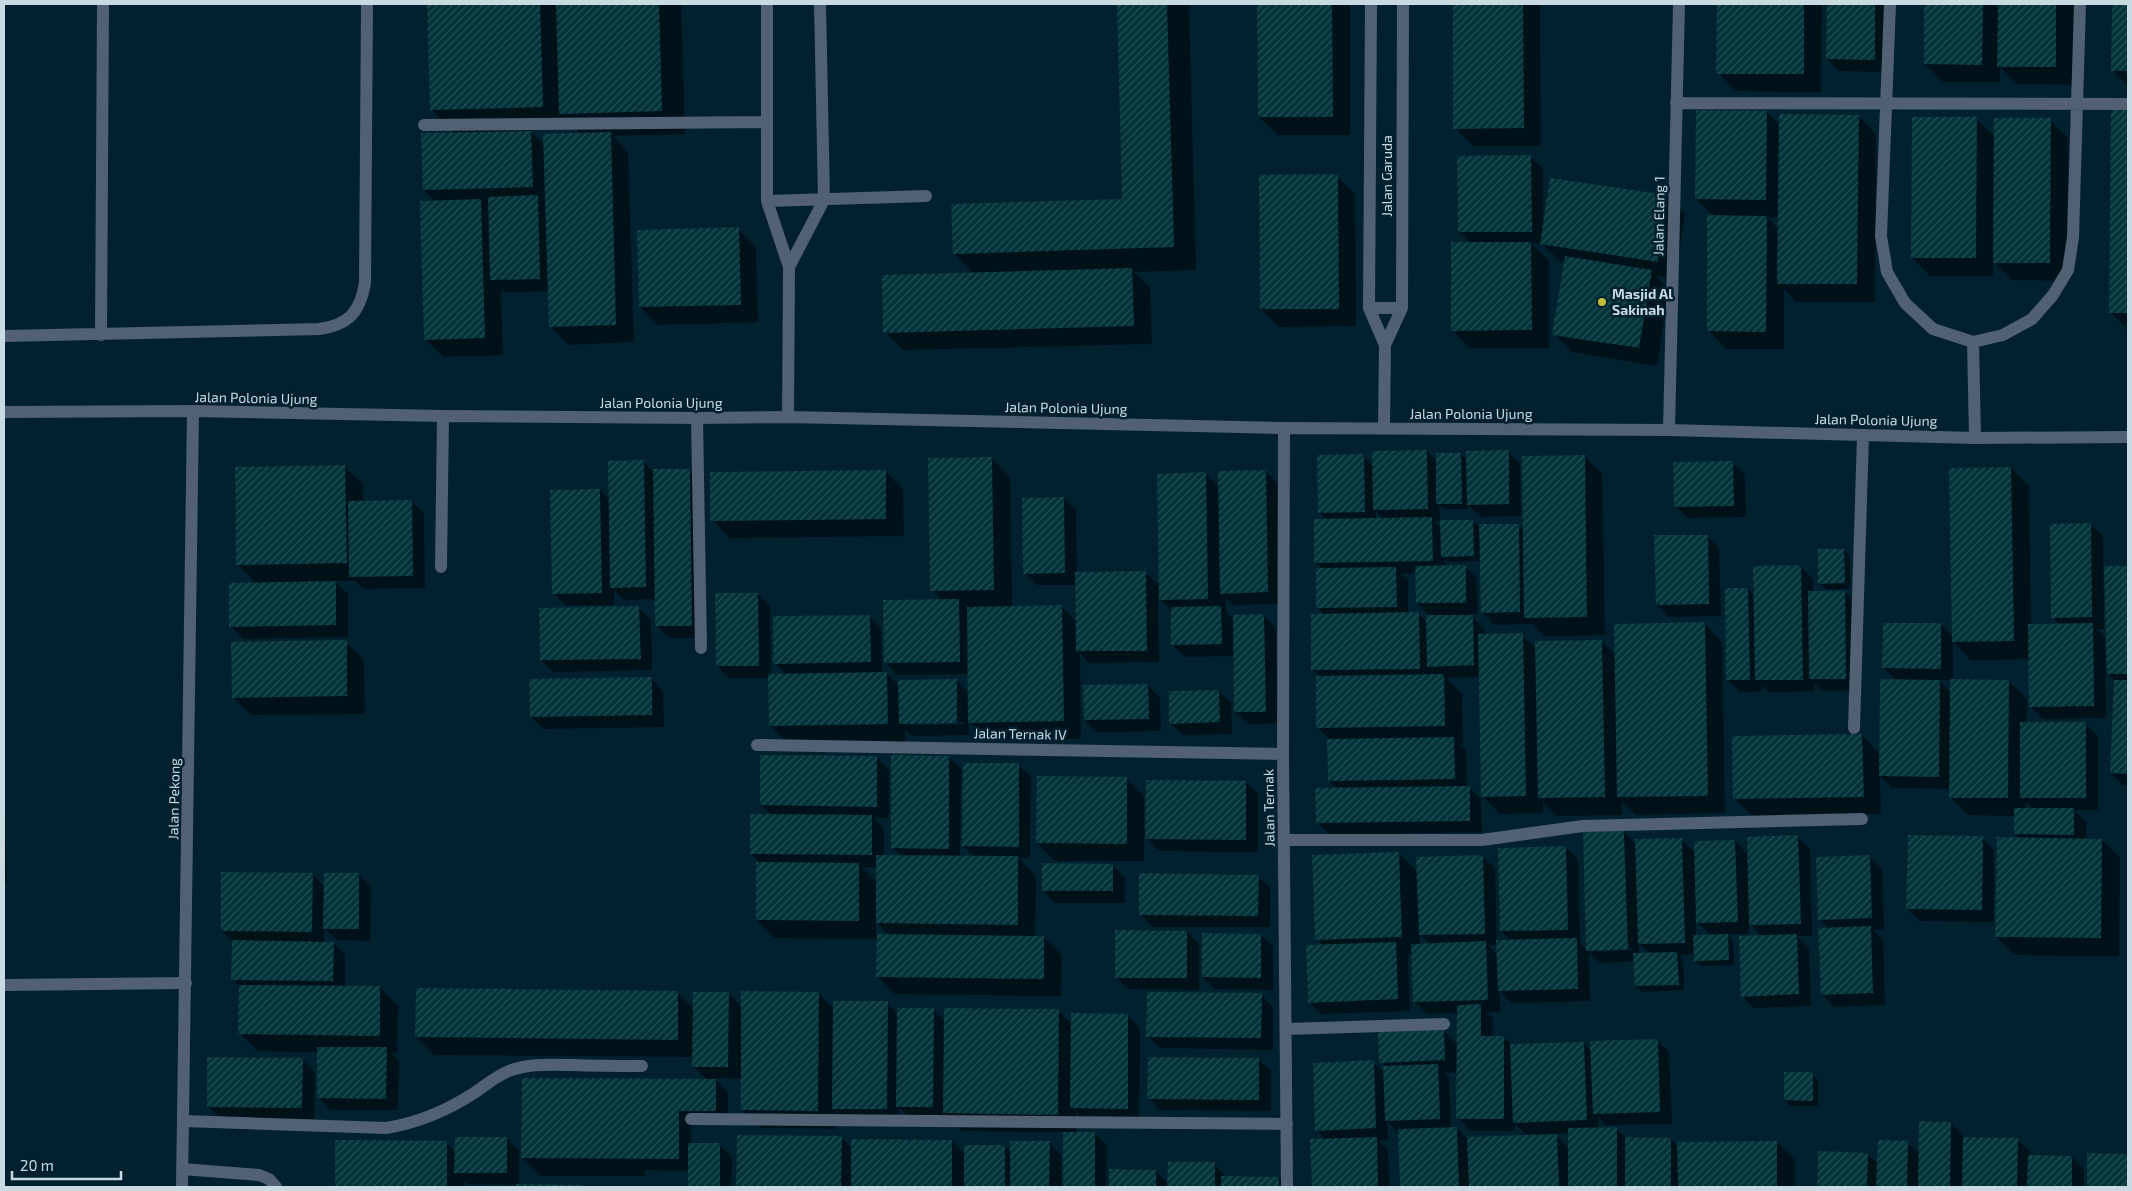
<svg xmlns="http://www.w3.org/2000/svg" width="2132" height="1191" viewBox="0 0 2132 1191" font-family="'Exo 2',sans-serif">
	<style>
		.shadow { fill: #0007; fill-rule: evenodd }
		.building { fill: url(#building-hatch) }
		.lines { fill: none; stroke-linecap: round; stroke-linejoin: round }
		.service { stroke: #526074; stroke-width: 12 }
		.minor { stroke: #526074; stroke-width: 12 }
		.poi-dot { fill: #c3bd3e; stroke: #02212f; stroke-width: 2 }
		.labels { text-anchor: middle; stroke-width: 5; stroke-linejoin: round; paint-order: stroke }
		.street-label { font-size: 14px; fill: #c9dae3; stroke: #02212f }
		.poi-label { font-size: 14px; font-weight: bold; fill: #c9dae3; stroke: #02212f; text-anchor: start }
	</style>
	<defs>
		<pattern id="building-hatch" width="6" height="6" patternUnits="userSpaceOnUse" patternTransform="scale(1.25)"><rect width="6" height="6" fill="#023338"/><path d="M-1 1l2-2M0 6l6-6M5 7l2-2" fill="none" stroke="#265055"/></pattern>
	</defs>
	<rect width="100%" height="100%" fill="#02212f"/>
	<path class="shadow" d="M428,4H681L685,134L613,136L628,152L634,342L568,345L550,326L549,291L504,292L501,290L503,355L443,357L425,339L436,202L424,190L455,134L431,109ZM566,119L581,134L545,146L529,130L566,129Z
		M1118,4H1187L1189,5L1196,270L1134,272L1150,288L1152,344L903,350L885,332L974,274L954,253L1124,200Z
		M1258,4H1350V135H1278L1259,117Z
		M1454,4H1540L1541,146H1473L1455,128Z
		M1718,4H1822L1821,92L1736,91L1718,73Z
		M1828,4H1887V72L1839,71L1827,59Z
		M1925,4H2074L2073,85L2017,84L2000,67V82H1943L1925,64Z
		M2113,4H2128V86L2113,70Z
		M2113,110H2128V330L2111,313Z
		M1767,112L1780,125L1858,116L1876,134L1875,302H1796L1784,289V349H1726L1708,330L1714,217L1696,199ZM1767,217L1779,218V230Z
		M1976,119L1995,137L2050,120L2068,138L2067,281L2012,280L1993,261V276H1930L1912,258Z
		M1531,157L1543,169V221L1667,196L1685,214L1675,279L1656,276L1669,290L1657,366L1572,352L1554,334L1565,262L1560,261L1542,244H1531L1549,261V348H1470L1452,330L1471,243L1459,232Z
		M1337,176L1355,194L1356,326L1279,327L1261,309Z
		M738,229L756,247L758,322L658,325L640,307Z
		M1427,451L1437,461L1461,454L1468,461L1508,452L1520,464L1521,516L1481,517L1467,504L1468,509H1443L1439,505L1440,521H1434L1442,529L1473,521L1481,529L1518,525L1524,531L1584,456L1602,474L1605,635L1544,636L1532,624L1494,625L1482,612L1481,561L1448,562L1445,559V567L1465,566L1477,578L1478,614H1470L1484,629L1485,635H1522L1536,648L1602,642L1616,655L1704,623L1722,642L1725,813L1636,815L1622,801V815L1557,816L1543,802V813L1500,814L1482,796L1480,677L1446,678L1462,694L1463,744H1459L1466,750L1467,787H1469L1481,799L1482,832L1330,835L1317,822L1338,789L1329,781L1328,738L1318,728L1321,678L1313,669L1325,615L1317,607L1322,569L1316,562L1327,520L1319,512L1363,455L1374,466ZM1376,511L1384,519H1376ZM1417,573V603L1431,617L1428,623L1418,613L1408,614V580L1401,574Z
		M992,459L1010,477L1012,607L1061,606L1077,622L1076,585H1037L1024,573L1063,498L1076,510L1077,573L1145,572L1160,586L1206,474L1219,487L1266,472L1278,484L1280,604L1233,605L1226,598V612L1234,620L1264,616L1276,628L1277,723L1248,724L1235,712L1234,656L1185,657L1173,645L1172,611L1158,597L1159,662L1089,663L1080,653L1081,739L988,740L969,722V735L912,736L905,729L906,742L788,744L770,725V678H729L717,666L758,594L770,606L771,675H786L775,663L869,616L881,628L882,673H887L899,686L957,681L969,693V674L897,675L885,662L942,601L932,590ZM910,722H964V724L910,725Z
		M644,462L652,471L689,470L701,482L704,638H669L656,625V599L624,600L614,589V605H565L553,593L600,490L610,500Z
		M1732,463L1745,475L1746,517L1688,518L1675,506Z
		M345,467L363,485V502L411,501L424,513L425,588L363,589L355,581H335L348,594V637L243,639L231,626L256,583L238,565Z
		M2011,468L2029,486L2031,625H2060L2052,617L2090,524L2103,536L2104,629H2097L2105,637L2106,718L2043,719L2031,707L2030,659L1971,660L1953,642V681H2009L2027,700L2026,723L2086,724L2098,736V810H2074L2086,822V840H2102L2120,858L2119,956L2015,955L1996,937L2020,839L2015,834V816L1968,815L1950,797V789L1892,788L1880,776L1881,814L1753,816L1734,798L1862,735L1880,754L1897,681L1884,668L1941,624L1953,636ZM1939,680H1951V693ZM2026,802L2033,809H2026Z
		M885,471L903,490L904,536L730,538L712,520Z
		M1707,536L1719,548L1721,616L1669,617L1657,605Z
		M1844,550L1850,556V589H1825L1820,583Z
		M1801,567L1813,579V592H1845L1857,604L1858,690L1822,691L1814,683L1815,691L1769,692L1762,685V691L1740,692L1727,680L1748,589L1755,596Z
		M2106,567H2128V785H2123L2111,773L2115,681L2108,674Z
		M639,608L651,620L652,670L553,672L541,660Z
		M346,642L364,660L365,714L251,715L233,697Z
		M651,678L663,691L664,727L544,729L531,717Z
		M1148,685L1160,698L1161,731L1097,732L1085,720Z
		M1219,691L1231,703L1232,734L1183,735L1170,723Z
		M876,757L889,770V818H874L884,828V857H902L892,847L948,757L961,769L960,857H975L963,846L1019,765L1031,777L1030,858H1019L1036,876L1035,937H1044L1062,955L1061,996L895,994L877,976L878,939L775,938L757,920L760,863L751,854L772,815L761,805ZM862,867H877V883ZM876,922L889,935H876Z
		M1126,778L1144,796V830L1246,782L1258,794V852L1159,851L1144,836V861H1055L1037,843Z
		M4,810L5,811L7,882H4Z
		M1624,832L1636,845L1681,839L1695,853L1735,841L1748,855L1798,837L1810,849L1812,936H1797L1809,948L1811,1006L1754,1008L1742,996L1763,937L1749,923V934H1726L1733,941L1734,965L1701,966L1695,961V954L1679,955L1683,959L1684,990L1642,992L1636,986L1635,961L1600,963L1589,952L1590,1001L1511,1003L1499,990L1500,1012H1487L1493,1018V1037H1503L1512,1045L1584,1043L1592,1052L1657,1040L1669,1052L1672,1124L1606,1125L1598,1117L1599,1129H1617L1627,1139H1671L1679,1147L1777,1142L1795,1160V1187H1401L1399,1133L1387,1121L1388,1140H1378L1388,1150L1390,1187H1313L1311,1140H1326L1317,1130L1373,1062L1385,1073L1384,1066L1381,1062L1444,1031L1458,1045V1013L1427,1014L1414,1001L1413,954L1408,955L1410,1011L1321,1014L1309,1002L1323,946L1317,939L1399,853L1418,872L1482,856L1495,868L1497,941H1511L1501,931L1566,847L1578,859L1580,943L1587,950ZM1696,920L1711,936H1696ZM1419,934L1430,944L1420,945ZM1639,944L1650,954L1639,955ZM1498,945V955L1489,946ZM1634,948V950L1597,952V949ZM1458,1072V1118L1470,1131H1515V1124L1528,1136L1467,1139L1457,1128H1451L1449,1077L1445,1073ZM1569,1133V1149L1555,1134Z
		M1982,837L1994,850V922L1920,921L1908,909Z
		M1870,857L1882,869L1884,930H1873L1883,940L1885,1005L1834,1007L1822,994L1829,929L1819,919Z
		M1113,865L1125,878V903H1055L1043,890Z
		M312,874L325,887L358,874L371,886L370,941L337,940L324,928V943H333L345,955V987L380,988L398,1006L397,1053H391L399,1061L398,1110H330L318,1097V1052L258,1051L239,1033L240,987L233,979V942L222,931Z
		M1258,876L1270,888V927H1153L1140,914Z
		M1187,932L1199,944V990L1128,989L1116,977Z
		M1261,935L1273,947V990L1215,989L1203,977Z
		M677,992L694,1009L729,994L742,1007L818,993L834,1009L887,1003L898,1014L933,1009L945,1021L1059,1011L1072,1024L1127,1016L1140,1028L1139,1120H1084L1076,1112V1133H1095L1107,1146L1106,1187H1064V1132L962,1131L945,1113V1119H910L899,1107V1121L845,1120L836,1111V1129L760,1128L742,1110V1079L714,1078L728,1093V1122L691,1123V1144L719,1145L732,1157L731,1187H689L690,1171L645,1170V1176H541L523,1158L707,1080L693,1066V1057L434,1055L416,1037Z
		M1261,994L1273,1007V1050L1160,1048L1148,1036Z
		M1258,1059L1271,1071V1111L1161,1110L1148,1098Z
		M303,1060L315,1072L314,1119L220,1118L208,1106Z
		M1812,1074L1818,1080V1106H1791L1785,1100Z
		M1951,1123L1963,1135V1138L2017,1139L2030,1152V1156L2072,1157L2084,1169V1187H1818L1819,1153L1868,1154L1878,1164L1907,1142L1920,1154Z
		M738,1136L841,1137L852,1148L952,1141L965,1154L1005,1146L1011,1153L1049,1142L1061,1155V1187H737Z
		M507,1139L519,1151V1185L583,1187H517V1185L468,1184L464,1181V1187H336V1142L446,1143L456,1152Z
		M2089,1154L2127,1155L2128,1187H2088Z
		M1214,1163L1226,1178H1279L1288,1187H1110V1171H1155L1169,1184Z"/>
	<path class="building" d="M427,4H540L543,107L430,110Z
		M556,4H659L662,111L559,114Z
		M1117,4H1167L1174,247L953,254L951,204L1122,199Z
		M1257,4H1332L1333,117H1258Z
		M1453,4H1523L1524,128L1453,129Z
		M1717,4H1804V74H1716Z
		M1827,4H1875V60L1826,59Z
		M1924,4H1983L1982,65L1924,64Z
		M1998,4H2056V67H1997Z
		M2112,4H2128V71H2111Z
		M2111,108H2128V313H2109Z
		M1696,110L1767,111L1766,200L1695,199Z
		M1779,114L1859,115L1857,284H1777Z
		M1912,117H1977L1976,258H1911Z
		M1994,118H2051L2050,263H1993Z
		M531,131L533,187L423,190L421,133Z
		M611,132L616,325L549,327L543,134Z
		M1531,155L1532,232H1458L1457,156Z
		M1338,174L1339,309H1260L1259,175Z
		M1550,178L1667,195L1658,262L1540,244Z
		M538,195L540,279L490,280L488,197Z
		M481,199L485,338L424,340L420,201Z
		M1707,215L1767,216L1766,332L1707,331Z
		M739,227L741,305L639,307L637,230Z
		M1451,242H1531L1532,330L1451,331Z
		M1565,256L1652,270L1639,348L1552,335Z
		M1132,268L1134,326L883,333L882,275Z
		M1427,450L1428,509L1373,510L1372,451Z
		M1509,450V504L1467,505L1466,451Z
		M1436,453H1461L1462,504H1436Z
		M1364,454L1365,512L1318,513L1317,455Z
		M1585,455L1587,617L1524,618L1522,456Z
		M992,457L994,590L930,591L928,458Z
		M644,460L646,587L610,588L608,461Z
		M1733,461L1734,506L1674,507L1673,462Z
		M345,465L347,563L236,565L235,467Z
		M2011,467L2014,641L1952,642L1949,468Z
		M653,469H690L692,626H655Z
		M886,470V519L710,521V472Z
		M1266,470L1268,592L1220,594L1218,471Z
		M1206,472L1208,599L1159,600L1157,474Z
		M600,489L602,593L552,594L550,490Z
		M1064,497L1065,573L1023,574L1022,498Z
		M412,500L413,576L349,577L348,501Z
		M1432,517L1433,561L1314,563V519Z
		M1440,520H1473L1474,556L1441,557Z
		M2091,523L2092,617L2051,618L2050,524Z
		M1479,524H1519L1520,612L1481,613Z
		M1654,535H1708L1709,604L1656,605Z
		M1818,549H1844L1845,583L1818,584Z
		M1466,565V603H1416L1415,566Z
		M1801,565L1803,680H1755L1753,566Z
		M2104,566H2128V674H2107Z
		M1396,567L1397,607L1316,608V568Z
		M1146,571L1147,651H1076L1075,572Z
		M336,581V625L229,627V583Z
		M1725,588H1748L1750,680H1726Z
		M1808,591H1845L1846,679H1809Z
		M715,593H758L759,666H716Z
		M959,599L960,662L884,663L883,600Z
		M1062,605L1064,721L968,723L967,607Z
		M639,606L641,659L540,660L539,608Z
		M1221,606L1222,644L1171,645V607Z
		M1419,612L1420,669L1311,670V614Z
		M1264,614L1266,712H1234L1233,615Z
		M870,615L871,662L773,664V616Z
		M1426,615H1473L1474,665L1427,667Z
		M1705,622L1708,796L1617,797L1614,624Z
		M1883,623H1941V669L1882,668Z
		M2093,623L2094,706L2029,707L2028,624Z
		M1523,633L1526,796L1481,797L1478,634Z
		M347,640V696L232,698L231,642Z
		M1602,640L1605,797L1538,798L1535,641Z
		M887,672L888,724L769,726L768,674Z
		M1444,674L1445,726L1316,728V676Z
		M652,677V715L530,717L529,679Z
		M957,679V723L899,724L898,680Z
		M1880,679L1940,680L1939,777L1879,776Z
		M1950,679L2009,680L2008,798H1949Z
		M2114,680H2128V774L2110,773Z
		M1148,684L1149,719L1084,720L1083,685Z
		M1219,690L1220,722L1169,724V691Z
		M2020,722H2086V798H2020Z
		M1862,734L1864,797L1733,799L1732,736Z
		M1454,737L1455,779L1328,781L1327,739Z
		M760,755L877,756V807L760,805Z
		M891,755L949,756V849L891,848Z
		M963,763H1019V847L962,846Z
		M1037,776L1127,777V844L1036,843Z
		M1146,780L1246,781V840L1145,839Z
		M1470,786V821L1316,823L1315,788Z
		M2014,808H2074V835L2014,834Z
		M750,814L872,815V855L750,854Z
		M1624,831L1628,949L1586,951L1583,832Z
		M1798,835L1801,924L1749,925L1747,837Z
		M1908,835L1983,836L1982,910L1906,909Z
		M1997,837L2102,839L2101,938L1995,937Z
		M1682,838L1685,943L1638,944L1635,839Z
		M1735,840L1738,922L1696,923L1694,841Z
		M1566,846L1568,930L1500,931L1498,848Z
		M1399,852L1402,937L1315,940L1312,855Z
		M876,855L1018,856V925L876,923Z
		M1483,855L1485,934L1419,935L1416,857Z
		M1870,855L1872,918L1818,920L1816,857Z
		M756,862L859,863V921L756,920Z
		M1042,863L1113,864V891H1042Z
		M221,872L313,873L312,932L221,931Z
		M324,873H359V929H323Z
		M1139,873L1259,875L1258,916L1139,915Z
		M1871,926L1873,993L1821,995L1818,928Z
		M1115,930L1187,931V978H1115Z
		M1202,933L1261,934V978L1202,977Z
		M877,934L1044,936V979L876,977Z
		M1728,934L1729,960L1694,961L1693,935Z
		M1797,934L1799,994L1741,997L1739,936Z
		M1577,938L1578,989L1498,991L1496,940Z
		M232,940L334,942L333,981L231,980Z
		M1486,941L1488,1000L1413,1002L1411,944Z
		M1396,942L1398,999L1308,1003L1306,945Z
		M1677,952L1679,985L1635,986L1633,953Z
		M239,985L380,986V1036L238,1034Z
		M416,988L678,991V1040L415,1037Z
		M741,991L819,992L818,1111L741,1110Z
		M693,992H729L728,1067H692Z
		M1147,992L1262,993L1261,1038L1146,1037Z
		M833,1001H888L887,1109H832Z
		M1481,1004V1036H1504V1119H1456L1457,1005Z
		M897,1008H934L933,1107H896Z
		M944,1008L1059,1009L1058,1115L943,1113Z
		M1071,1013L1128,1014V1109L1070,1108Z
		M1444,1030L1445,1060L1379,1063L1378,1032Z
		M1658,1039L1660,1112L1593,1114L1590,1041Z
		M1584,1042L1587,1120L1513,1123L1510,1044Z
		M317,1047H387L386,1099L317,1098Z
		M207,1057L303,1058L302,1108L207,1107Z
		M1148,1057L1259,1058V1100L1147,1099Z
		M1374,1060L1376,1128L1315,1131L1313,1063Z
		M1438,1064L1440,1119L1385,1121L1383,1066Z
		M1784,1072H1813V1101L1784,1100Z
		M522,1078L716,1079V1111H679V1159L521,1158Z
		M1919,1121L1951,1122L1950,1187H1918Z
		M1457,1127L1459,1187H1400L1398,1129Z
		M1617,1127V1187H1568V1128Z
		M1063,1132H1095V1187H1063Z
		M1557,1134L1559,1187H1469L1467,1137Z
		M737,1135L842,1136L841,1187H736Z
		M455,1137H507V1173H454Z
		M1377,1137L1378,1186L1312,1187L1310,1139Z
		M1625,1137L1671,1138V1187H1625Z
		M1963,1137L2018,1138L2017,1187H1962Z
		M851,1139L952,1140V1187H851Z
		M335,1140L447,1141V1187H335Z
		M1878,1140L1908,1141L1907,1187H1876Z
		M1010,1141H1050L1049,1187H1010Z
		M1777,1141V1187H1678L1677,1142Z
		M688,1143H720V1187H688Z
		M964,1145H1005V1187H964Z
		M1818,1151L1868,1153L1867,1187H1817Z
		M2087,1153L2127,1154V1187H2087Z
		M2028,1155L2072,1156V1187H2027Z
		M1168,1162H1215V1187H1167Z
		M1109,1169L1156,1170V1187H1109Z
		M1221,1176L1279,1177V1187H1221Z
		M516,1184L582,1185V1187H516Z"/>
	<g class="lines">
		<path class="service" d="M767,4V201L789,267L788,417
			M424,125L767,122
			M767,201L926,196
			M789,267L824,200L820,4
			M697,418L701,648
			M1854,728L1863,435
			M4,985L186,983
			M184,1121L386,1128C417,1123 448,1110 474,1093C486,1085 496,1076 509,1071C530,1063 552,1065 573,1065C596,1066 619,1066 642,1066
			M182,1169L259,1175L269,1179L276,1187"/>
		<path class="minor" d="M1371,4L1369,308L1385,345L1384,429
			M1890,4L1881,236L1887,272L1905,303L1933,329L1973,342L2003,335L2032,319L2053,295L2068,270L2073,237L2080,4
			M1676,103L2128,104
			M1369,308H1402
			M101,335L103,4
			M4,336L319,329C349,325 360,312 365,283L367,4
			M1973,342L1975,438
			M1385,345L1402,308L1403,4
			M4,412L193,411L443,416L697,418L788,417L1284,428L1669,430L1975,438L2128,437
			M1284,428L1283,754L1287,1187
			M1669,430L1679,4
			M441,567L443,416
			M757,745L1283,754
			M1285,840H1482L1583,826L1862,819
			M1287,1029L1444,1024
			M691,1119L1287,1124
			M182,1187L193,411"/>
	</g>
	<circle class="poi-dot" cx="1602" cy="302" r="5"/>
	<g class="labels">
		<g class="street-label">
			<text transform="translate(1387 176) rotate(-90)" y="5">Jalan Garuda</text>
			<text transform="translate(1659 216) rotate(-89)" y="5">Jalan Elang 1</text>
			<text transform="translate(256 398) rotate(1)" y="5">Jalan Polonia Ujung</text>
			<text x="661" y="408">Jalan Polonia Ujung</text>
			<text transform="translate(1066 408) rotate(1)" y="5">Jalan Polonia Ujung</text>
			<text x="1471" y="419">Jalan Polonia Ujung</text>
			<text transform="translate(1876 420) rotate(1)" y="5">Jalan Polonia Ujung</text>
			<text transform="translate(1020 734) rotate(1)" y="5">Jalan Ternak IV</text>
			<text transform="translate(174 799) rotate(-89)" y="5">Jalan Pekong</text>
			<text transform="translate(1269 808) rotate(-91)" y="5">Jalan Ternak</text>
		</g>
		<g class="poi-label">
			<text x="1612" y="299">Masjid Al<tspan x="1612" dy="16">Sakinah</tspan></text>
		</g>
	</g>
	<rect width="2132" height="1191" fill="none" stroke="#c9dae3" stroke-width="10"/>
	<path d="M12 1171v8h109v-8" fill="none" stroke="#c9dae3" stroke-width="2.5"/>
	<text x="20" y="1171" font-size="15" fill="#c9dae3" stroke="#02212f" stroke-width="4" paint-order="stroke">20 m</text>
</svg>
